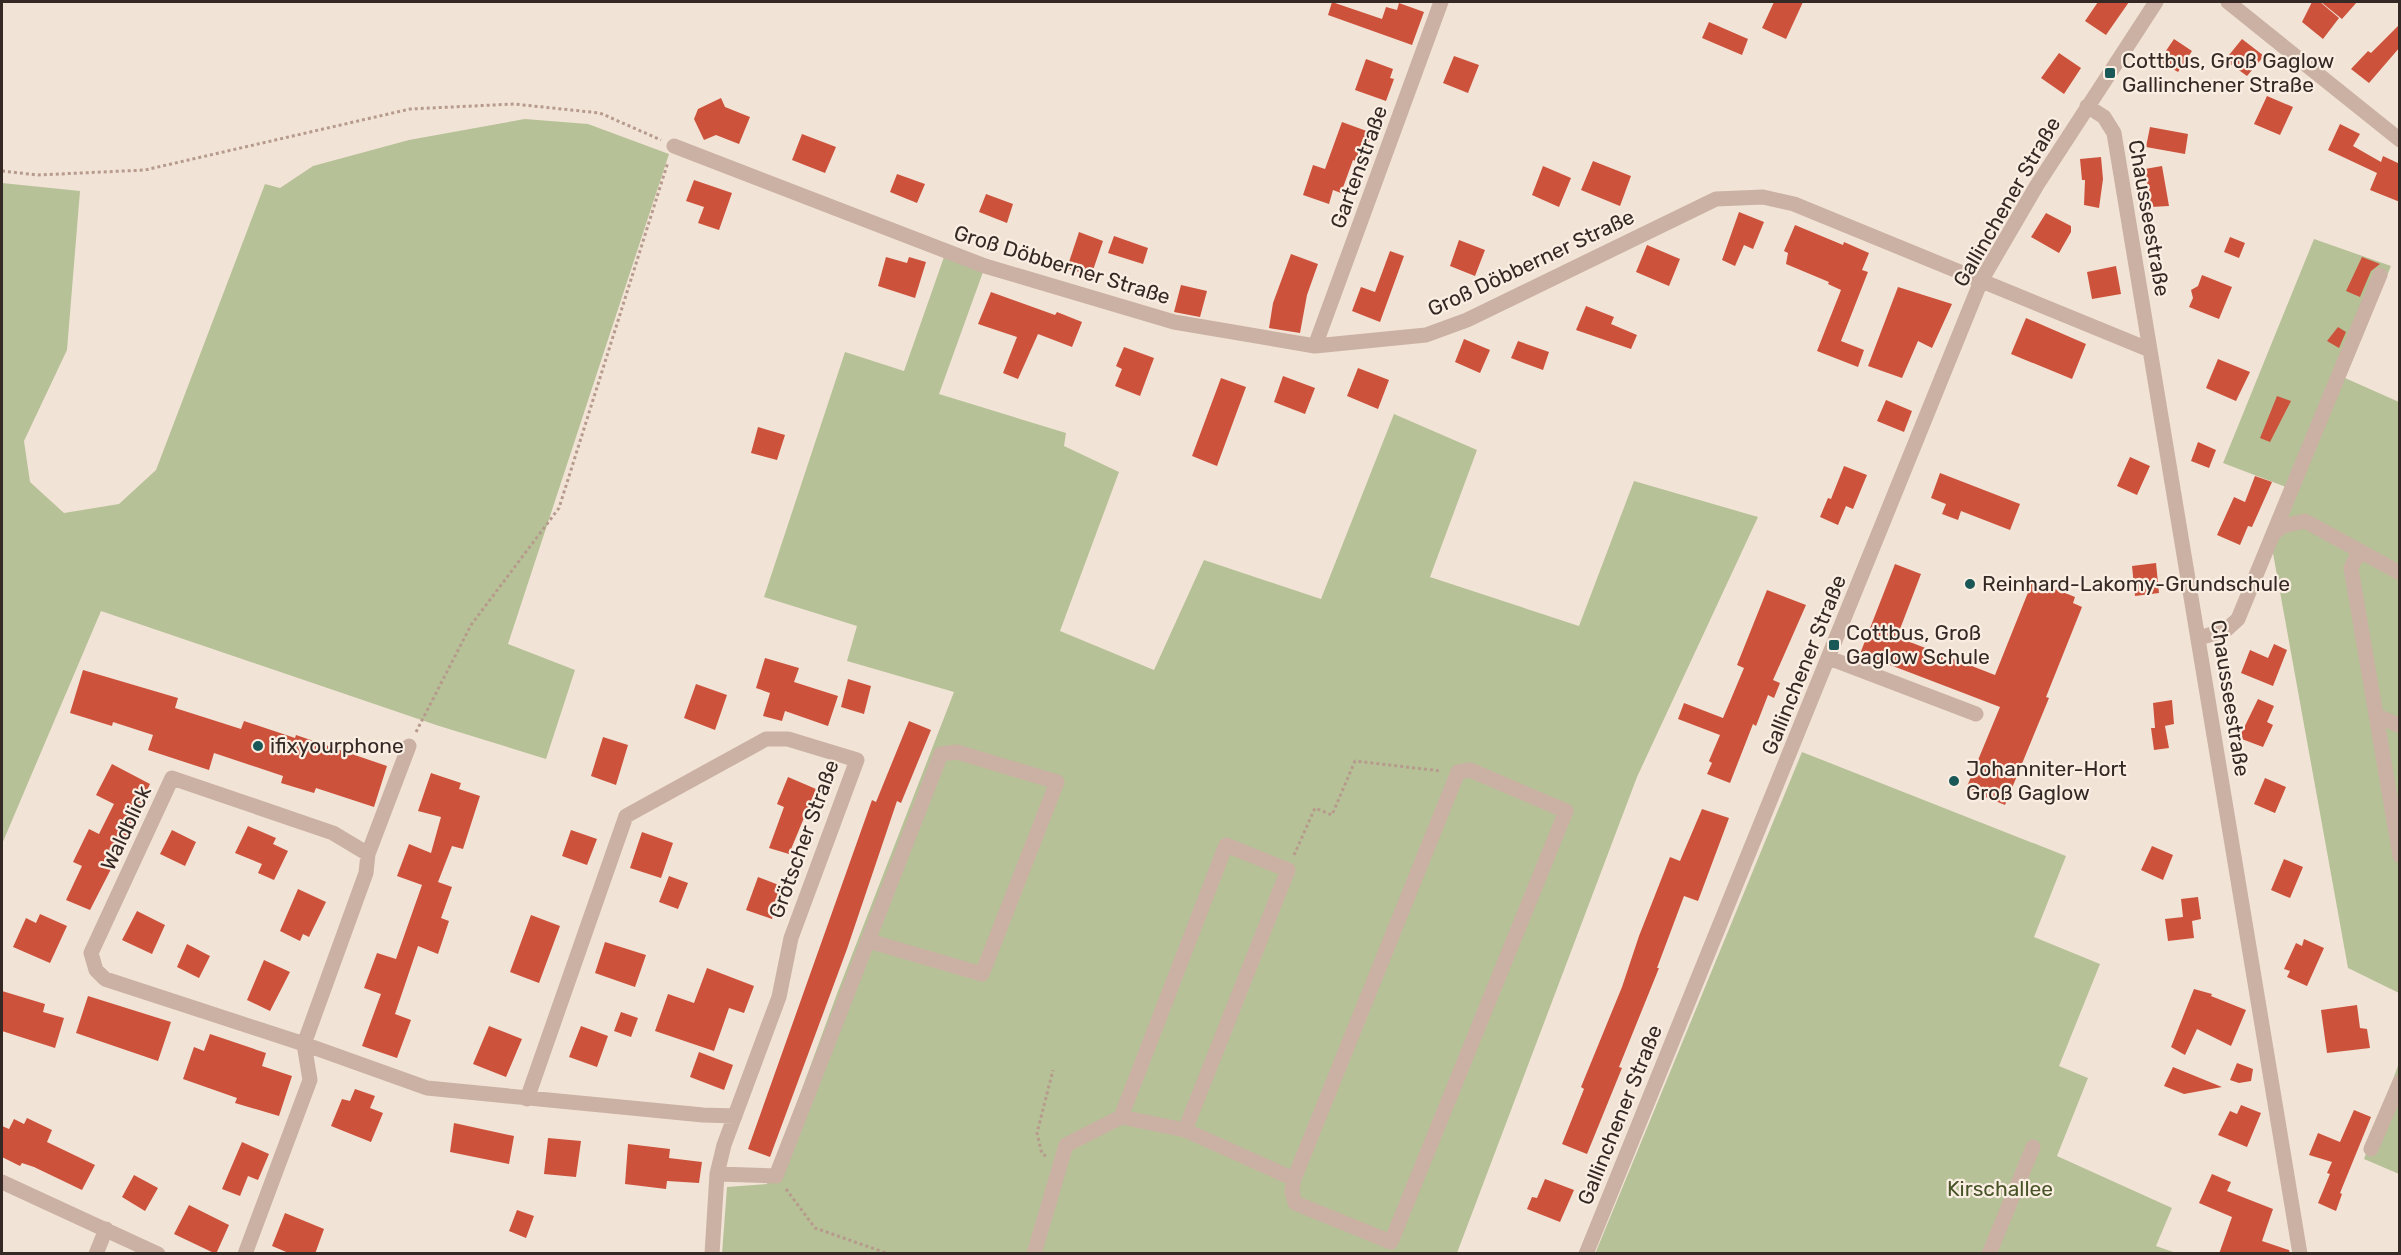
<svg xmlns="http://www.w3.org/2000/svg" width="2401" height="1255" viewBox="0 0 2401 1255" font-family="Rubik,sans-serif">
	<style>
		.green { fill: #b7c197 }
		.building { fill: #cc523b }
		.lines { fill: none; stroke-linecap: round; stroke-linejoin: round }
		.path { stroke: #b69b8d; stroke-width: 3; stroke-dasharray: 3 3; stroke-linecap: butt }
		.minor { stroke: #cab1a3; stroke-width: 15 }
		.poi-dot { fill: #195857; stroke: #faeee3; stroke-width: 2 }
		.labels { text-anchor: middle; stroke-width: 4.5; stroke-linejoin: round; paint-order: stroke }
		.poi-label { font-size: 21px; fill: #352925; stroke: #faeee3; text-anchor: start }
		.street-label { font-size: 21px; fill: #352925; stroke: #faeee3 }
		.park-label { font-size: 21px; fill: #485428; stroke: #faeee3 }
	</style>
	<rect width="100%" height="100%" fill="#f2e3d7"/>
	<path class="green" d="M525,119L588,124L669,154L508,644L575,670L546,759L436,725L101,611L2,844V183L80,191L67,350L24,441L30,482L64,513L119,504L156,470L265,184L280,188L313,166L409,140Z
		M2314,239L2391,266L2345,378L2399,402V993L2348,968L2269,531L2286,487L2223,463Z
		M944,257L983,272L939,394L1066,433L1064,446L1119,472L1060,631L1154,670L1204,560L1321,599L1394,414L1477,450L1430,577L1579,626L1634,481L1758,517L1637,777L1457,1253L722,1254L727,1187L767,1184L838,991L954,692L847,661L857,626L764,597L845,352L904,371Z
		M1802,752L2066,856L2034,937L2100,964L2059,1066L2088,1078L2057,1156L2172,1208L2156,1246L2176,1253L1595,1254Z
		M2399,1063V1174L2364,1159Z"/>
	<path class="building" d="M1332,2L1382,19L1386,7L1397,10L1399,3L1424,12L1412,45L1328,15Z
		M1774,2H1803L1786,39L1762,28Z
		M2098,2H2129L2106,35L2085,21Z
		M2312,2H2320L2339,18L2323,39L2302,22Z
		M2321,2H2357L2342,19Z
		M1709,22L1748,39L1742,55L1702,38Z
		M2400,24V47L2369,83L2351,69L2368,51L2371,53Z
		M2174,39L2192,51L2178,72L2159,61Z
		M2242,39L2264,56L2247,76L2225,60Z
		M2059,53L2081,68L2064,94L2041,78Z
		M1454,56L1479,65L1468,93L1443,83Z
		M1366,59L1393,69L1390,78L1394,79L1386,101L1355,90Z
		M2267,96L2293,107L2280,135L2254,124Z
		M721,98L725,107L750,117L739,144L716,135L704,140L694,119L698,109Z
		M1342,122L1372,133L1362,163L1353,160L1341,193L1333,190L1329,204L1303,195L1313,165L1325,169Z
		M2340,124L2360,134L2353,146L2381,162L2383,156L2400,164V202L2370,190L2377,173L2328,150Z
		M2150,127L2188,134L2185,154L2146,147Z
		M802,134L836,147L825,173L792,160Z
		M2101,157L2103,179L2099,208L2084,205L2085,180H2082L2080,159Z
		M1593,161L1631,176L1620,206L1581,190Z
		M1543,166L1571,178L1559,207L1532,195Z
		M2162,166L2169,206L2151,207L2145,169Z
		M897,174L925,184L917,203L890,192Z
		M694,180L732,193L719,230L698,223L704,207L686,201Z
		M986,194L1013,204L1007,223L979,212Z
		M1739,212L1764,222L1753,249L1744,245L1735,266L1722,260Z
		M2046,213L2071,226V232L2059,253L2031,237Z
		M1795,225L1843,245L1844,242L1869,253L1862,270L1868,272L1841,341L1864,350L1858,367L1817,351L1841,290L1828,284L1829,282L1786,264L1788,253L1784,251Z
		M1079,232L1103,241L1091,276L1067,268Z
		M1114,236L1148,248L1143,264L1108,253Z
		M2230,237L2245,243L2239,258L2224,252Z
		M1459,240L1485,250L1475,276L1450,266Z
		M1647,245L1680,259L1669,286L1636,272Z
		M1390,251L1404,256L1380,322L1352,311L1361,287L1375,292Z
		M1291,254L1318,264L1307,295L1300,333L1269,328L1273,303Z
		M886,257L907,263L909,257L926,262L915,298L878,286Z
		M2362,257L2380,264L2371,271L2360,297L2346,291Z
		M2116,266L2121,294L2092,299L2087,272Z
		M2202,275L2232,287L2219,319L2189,307L2193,298L2191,290L2198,286Z
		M1181,285L1207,291L1200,317L1174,312Z
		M1898,287L1952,304L1932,348L1918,341L1902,378L1868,366Z
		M991,292L1055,315L1057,312L1082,322L1072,347L1038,334L1018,379L1003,373L1017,337L978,324Z
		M1586,306L1614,317L1611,324L1637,335L1631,349L1576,330Z
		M2026,318L2086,344L2072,379L2011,354Z
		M2338,327L2346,332L2339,348L2327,341Z
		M1464,339L1490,350L1480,373L1455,362Z
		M1518,341L1549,352L1543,370L1511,358Z
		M1124,347L1154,358L1140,396L1115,386L1122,369L1116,366Z
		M2218,359L2250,372L2236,401L2206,388Z
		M1358,368L1389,380L1378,409L1347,396Z
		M1283,376L1315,388L1305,414L1274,402Z
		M1221,378L1246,387L1217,466L1192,456Z
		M2277,396L2291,401L2270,442L2260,438Z
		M1886,400L1912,411L1904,432L1877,421Z
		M758,427L785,435L777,460L751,453Z
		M2198,442L2216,450L2209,468L2191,461Z
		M2130,457L2150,466L2137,495L2117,486Z
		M1844,466L1867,475L1853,509L1846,506L1838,525L1820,517L1828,498L1831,499Z
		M1940,473L2020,504L2010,530L1961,511L1958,520L1942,514L1946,504L1931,498Z
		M2255,476L2272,482L2252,527L2248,526L2240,545L2217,535L2234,497L2245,502Z
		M2156,563L2159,593L2135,596L2132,566Z
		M1895,564L1921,574L1897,637L1995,675L2033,580L2075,597L2073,603L2082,607L2046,697L2049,698L2005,805L1966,789L2000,707L1885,663L1883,668L1858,659Z
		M1767,590L1806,605L1773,680L1780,683L1774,698L1768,695L1756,726L1753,724L1730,783L1707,774L1712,763L1709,761L1720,735L1678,719L1684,703L1723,718L1744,668L1737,665Z
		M2274,644L2287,650L2273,686L2241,673L2250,650L2268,658Z
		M765,658L799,668L794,682L838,696L828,726L785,711L782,721L763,716L770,693L756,688Z
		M83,670L178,698L175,708L241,729L244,721L295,738L296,735L387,766L374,807L316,788L314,793L281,783L283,776L214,753L209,770L148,750L153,735L113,722L112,726L70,713Z
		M848,679L871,686L864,714L841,707Z
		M696,684L727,695L715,730L684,718Z
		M2258,699L2274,706L2267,722L2273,725L2263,747L2239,738Z
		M2172,700L2174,724L2155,728L2153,703Z
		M909,721L931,730L901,803L897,801L847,949L770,1157L748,1149L872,800L876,802Z
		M2165,726L2169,748L2154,750L2151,728Z
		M603,737L628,745L616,785L591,776Z
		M112,764L150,784L127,831L130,832L90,910L66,900L82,866L73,862L89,829L99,834L114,804L96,795Z
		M431,773L461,783L459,789L480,796L463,849L452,846L438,882L452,887L441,918L449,921L438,954L418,946L395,1014L411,1020L397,1058L362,1046L381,994L364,988L377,953L396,959L422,885L397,876L409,844L431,853L441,817L418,811Z
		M788,777L816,789L789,854L769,848L784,807L777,804Z
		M2265,778L2286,787L2275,813L2254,804Z
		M1702,809L1729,818L1698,901L1684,896L1657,968H1659L1619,1067L1622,1068L1587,1154L1562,1144L1584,1089L1581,1087L1622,987L1639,936L1670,857L1680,861Z
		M248,826L276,838L273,844L288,851L274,880L258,873L262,864L235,853Z
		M172,830L196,842L185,866L160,854Z
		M571,830L597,839L587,865L562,856Z
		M642,832L673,843L661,878L630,868Z
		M2152,846L2173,855L2163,880L2141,870Z
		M2284,859L2303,867L2290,898L2271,890Z
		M669,876L688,883L678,909L659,902Z
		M758,877L784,887L772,919L746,910Z
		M298,889L326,902L309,937L303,934L300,941L280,931Z
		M2198,897L2201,919L2192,921L2194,938L2168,941L2165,919L2183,917L2181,899Z
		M137,911L165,925L152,954L122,940Z
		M40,914L67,926L50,963L13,947L26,918L36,923Z
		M531,915L560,926L539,983L510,972Z
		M2304,939L2324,948L2307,986L2287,977L2290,971L2284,969L2296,943L2302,946Z
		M605,942L646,955L635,987L595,973Z
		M187,944L210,956L199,978L177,967Z
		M264,960L290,972L270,1011L247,1000Z
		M707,968L754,986L744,1013L729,1008L714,1051L655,1031L668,994L694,1003Z
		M2194,989L2212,994L2211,996L2246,1010L2231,1046L2197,1029L2185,1055L2171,1047Z
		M2,991L45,1004L43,1012L64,1018L55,1048L2,1031Z
		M88,996L171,1022L158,1061L76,1033Z
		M2357,1005L2360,1028L2367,1029L2370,1048L2327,1053L2321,1010Z
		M621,1012L638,1018L631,1037L614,1031Z
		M489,1026L522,1039L506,1077L473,1064Z
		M581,1026L608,1036L597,1067L569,1057Z
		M210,1034L266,1053L262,1066L292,1076L279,1116L235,1103L237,1098L183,1079L194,1047L204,1051Z
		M699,1052L733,1065L724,1090L690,1077Z
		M2237,1063L2253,1069L2251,1081L2239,1083L2230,1080Z
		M2173,1067L2222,1087L2184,1094L2164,1086Z
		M355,1089L375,1096L370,1108L383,1113L371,1142L331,1126L342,1099L350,1101Z
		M2241,1105L2261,1113L2247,1147L2218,1135L2230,1111L2237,1114Z
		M2354,1110L2371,1117L2340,1193L2342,1194L2336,1211L2318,1203L2330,1174L2327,1173L2332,1162L2309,1155L2318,1133L2340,1142Z
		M27,1118L52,1130L47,1142L95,1165L82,1190L34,1167L22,1163L20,1166L2,1157V1126L9,1129L14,1119L24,1124Z
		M454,1123L514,1136L509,1164L450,1152Z
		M548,1138L581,1141L576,1177L544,1174Z
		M242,1142L269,1154L258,1180L248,1176L240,1196L222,1189Z
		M628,1144L670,1149L669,1158L702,1162L699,1183L667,1181L666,1189L625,1184Z
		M2212,1174L2231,1182L2227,1191L2273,1209L2262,1241L2289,1250L2290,1254H2219L2232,1217L2199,1203Z
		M134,1175L158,1188L145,1211L122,1197Z
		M1545,1179L1574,1190L1560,1222L1527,1209L1532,1197L1537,1198Z
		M189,1205L229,1225L216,1254L174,1234Z
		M517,1210L534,1216L526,1238L509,1231Z
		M285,1213L324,1229L315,1254H291L272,1246Z"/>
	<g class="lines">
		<path class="path" d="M2,171L38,175L145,170L410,109L514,104L600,113L661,140
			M416,732L471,625L559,508L668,162
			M1294,855L1315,808L1332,815L1355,761L1441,771
			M1046,1156L1042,1154L1037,1133L1053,1070
			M786,1189L815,1228L889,1254"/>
		<path class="minor" d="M2228,2L2400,140
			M2087,106L2104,117L2114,133L2300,1254
			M674,146L985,266L1174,322L1315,346L1426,335L1467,320L1716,199L1763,197L1794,204L2150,350
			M1315,346L1441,2
			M2273,534L2380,275
			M2359,551L2351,568L2400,856
			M2199,638L2226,630L2238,619L2273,534L2283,526L2305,521L2400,573
			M1829,658L1976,714
			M2376,715L2400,726
			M368,854L409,746
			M527,1099L626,816L766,739H788L857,760L791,938L779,997L724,1145L717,1174L712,1254
			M1121,1117L1226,845L1288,870L1185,1130
			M2371,1149L2400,1082
			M717,1174L776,1176L941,754L957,752L1057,782L982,974L869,941
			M2,1182L158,1254
			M96,1254L106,1229
			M245,1254L310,1080L304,1044L366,873L368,854L333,833L172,778L91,953L96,970L105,979L304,1044L427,1088L703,1115L735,1116
			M1034,1254L1066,1145L1121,1117L1185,1130L1294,1179L1292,1191L1295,1203L1391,1242L1566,811L1470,770L1458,772L1294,1179
			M1586,1254L1981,281L2037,185L2156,2
			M1989,1254L2033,1147"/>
	</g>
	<g class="poi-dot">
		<rect x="2104" y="67" width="12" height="12" rx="3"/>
		<circle cx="1970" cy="584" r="6"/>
		<rect x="1828" y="639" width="12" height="12" rx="3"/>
		<circle cx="258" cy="746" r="6"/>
		<circle cx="1954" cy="781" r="6"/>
	</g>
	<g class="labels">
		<g class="poi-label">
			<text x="2122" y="68">Cottbus, Groß Gaglow<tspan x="2122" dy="24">Gallinchener Straße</tspan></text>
			<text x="1982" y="591">Reinhard-Lakomy-Grundschule</text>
			<text x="1846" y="640">Cottbus, Groß<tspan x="1846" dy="24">Gaglow Schule</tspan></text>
			<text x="270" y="753">ifixyourphone</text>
			<text x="1966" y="776">Johanniter-Hort<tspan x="1966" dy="24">Groß Gaglow</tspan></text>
		</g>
		<g class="street-label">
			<text transform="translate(1359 167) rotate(-70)" y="7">Gartenstraße</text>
			<text transform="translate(2007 202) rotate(-60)" y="7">Gallinchener Straße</text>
			<text transform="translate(2149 218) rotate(80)" y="7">Chausseestraße</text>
			<text transform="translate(1531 263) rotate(-25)" y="7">Groß Döbberner Straße</text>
			<text transform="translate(1062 265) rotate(17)" y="7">Groß Döbberner Straße</text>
			<text transform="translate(1804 665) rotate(-68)" y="7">Gallinchener Straße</text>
			<text transform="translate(2230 698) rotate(81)" y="7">Chausseestraße</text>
			<text transform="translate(126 828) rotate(-65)" y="7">Waldblick</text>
			<text transform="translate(804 839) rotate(-70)" y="7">Grötscher Straße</text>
			<text transform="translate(1620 1115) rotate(-68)" y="7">Gallinchener Straße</text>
		</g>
		<g class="park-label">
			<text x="2000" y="1196">Kirschallee</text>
		</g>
	</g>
	<rect width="2401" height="1255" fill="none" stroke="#352925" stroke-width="6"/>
</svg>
